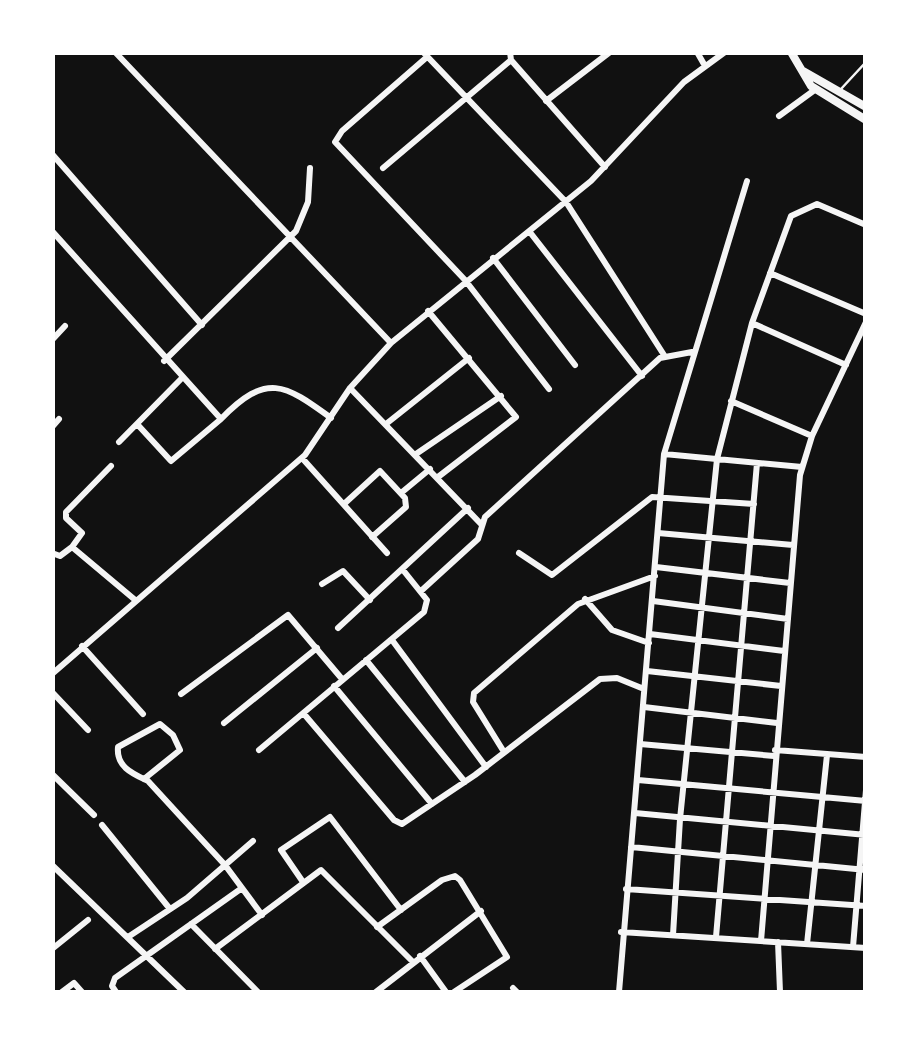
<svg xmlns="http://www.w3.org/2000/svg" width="918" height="1045" viewBox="0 0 918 1045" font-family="Figtree,sans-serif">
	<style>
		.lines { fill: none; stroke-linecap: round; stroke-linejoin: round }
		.service { stroke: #f5f5f5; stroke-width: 2.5 }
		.minor { stroke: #f5f5f5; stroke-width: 6 }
		.tertiary { stroke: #f5f5f5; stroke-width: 8 }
	</style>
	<rect width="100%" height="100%" fill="#111"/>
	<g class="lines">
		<path class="service" d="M841,89L866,62"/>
		<path class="minor" d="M115,52L391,343
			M423,52L566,202L664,355
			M510,52L511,60L605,167
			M697,52L705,66
			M427,57L342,131L335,142L465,280L549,389
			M546,101L610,52
			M779,116L816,89
			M52,154L202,325
			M383,168L511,60
			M52,231L221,419C267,372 284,384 331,418
			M529,231L642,376
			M493,258L575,365
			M770,273L866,314
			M428,311L516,417L438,477
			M752,323L846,365
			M52,340L65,326
			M164,361L296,231L308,202L310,168
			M350,388L481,524
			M731,401L812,436
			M137,424L171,461L221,419
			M386,424L469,358
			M52,427L59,419
			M119,442L181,379
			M416,454L501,396
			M664,454L802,467
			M302,458L387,553
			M401,493L430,469
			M344,504L380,471L405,498L406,507L372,537
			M658,533L793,545
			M72,547L82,533L66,518V512L111,466
			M52,553L60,556L72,547L134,599
			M519,553L552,575L652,497L754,504
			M656,567L790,583
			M322,584L343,571L370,600
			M421,591L478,539L485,517L660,358L692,352
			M585,599L612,630L649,643
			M653,601L788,619
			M338,628L468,508
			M650,634L784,651
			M392,640L486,767
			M82,646L143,714
			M366,660L465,782
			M647,671L781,686
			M52,674L305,455L350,388L391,343L591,181L684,82L725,52
			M334,686L432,804
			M52,692L88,730
			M181,694L288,615L342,679
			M644,707L777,723
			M304,714L394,820L402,824L475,775L600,679L617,678L644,689
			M224,723L317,648
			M640,744L774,756
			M259,750L424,612L427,600L403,570
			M775,750L866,757
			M504,752L473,702L474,693L578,604L655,576
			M52,774L94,815
			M144,779L180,750L173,735L160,724L118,747C116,767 133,774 148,781L225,865L262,915
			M638,780L866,801
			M635,813L866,835
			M102,825L170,909
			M631,847L866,870
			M52,865L184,992
			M303,882L281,850L330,817L401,910
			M626,889L866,906
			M191,924L258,992
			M377,927L442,880L455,876L460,880L507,957L454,992
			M621,932L866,948
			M673,935L680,819L717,459L752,323L791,216L817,204L866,225
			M128,937L187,898L253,841
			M716,937L757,463
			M761,941L800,475L812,436L866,322
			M778,942L780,992
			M807,944L827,755
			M853,947L866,790
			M52,949L88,920
			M215,949L321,870L413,962
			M420,956L446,992
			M513,988L517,992
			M62,992L74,983L82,992
			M116,992L112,986L115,978L242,888
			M376,992L481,911
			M619,992L664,454L747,181"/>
		<path class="tertiary" d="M791,52L811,86L866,120
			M803,71L866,107"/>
	</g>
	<rect width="918" height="1045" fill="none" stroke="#ffffff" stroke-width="110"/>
</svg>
